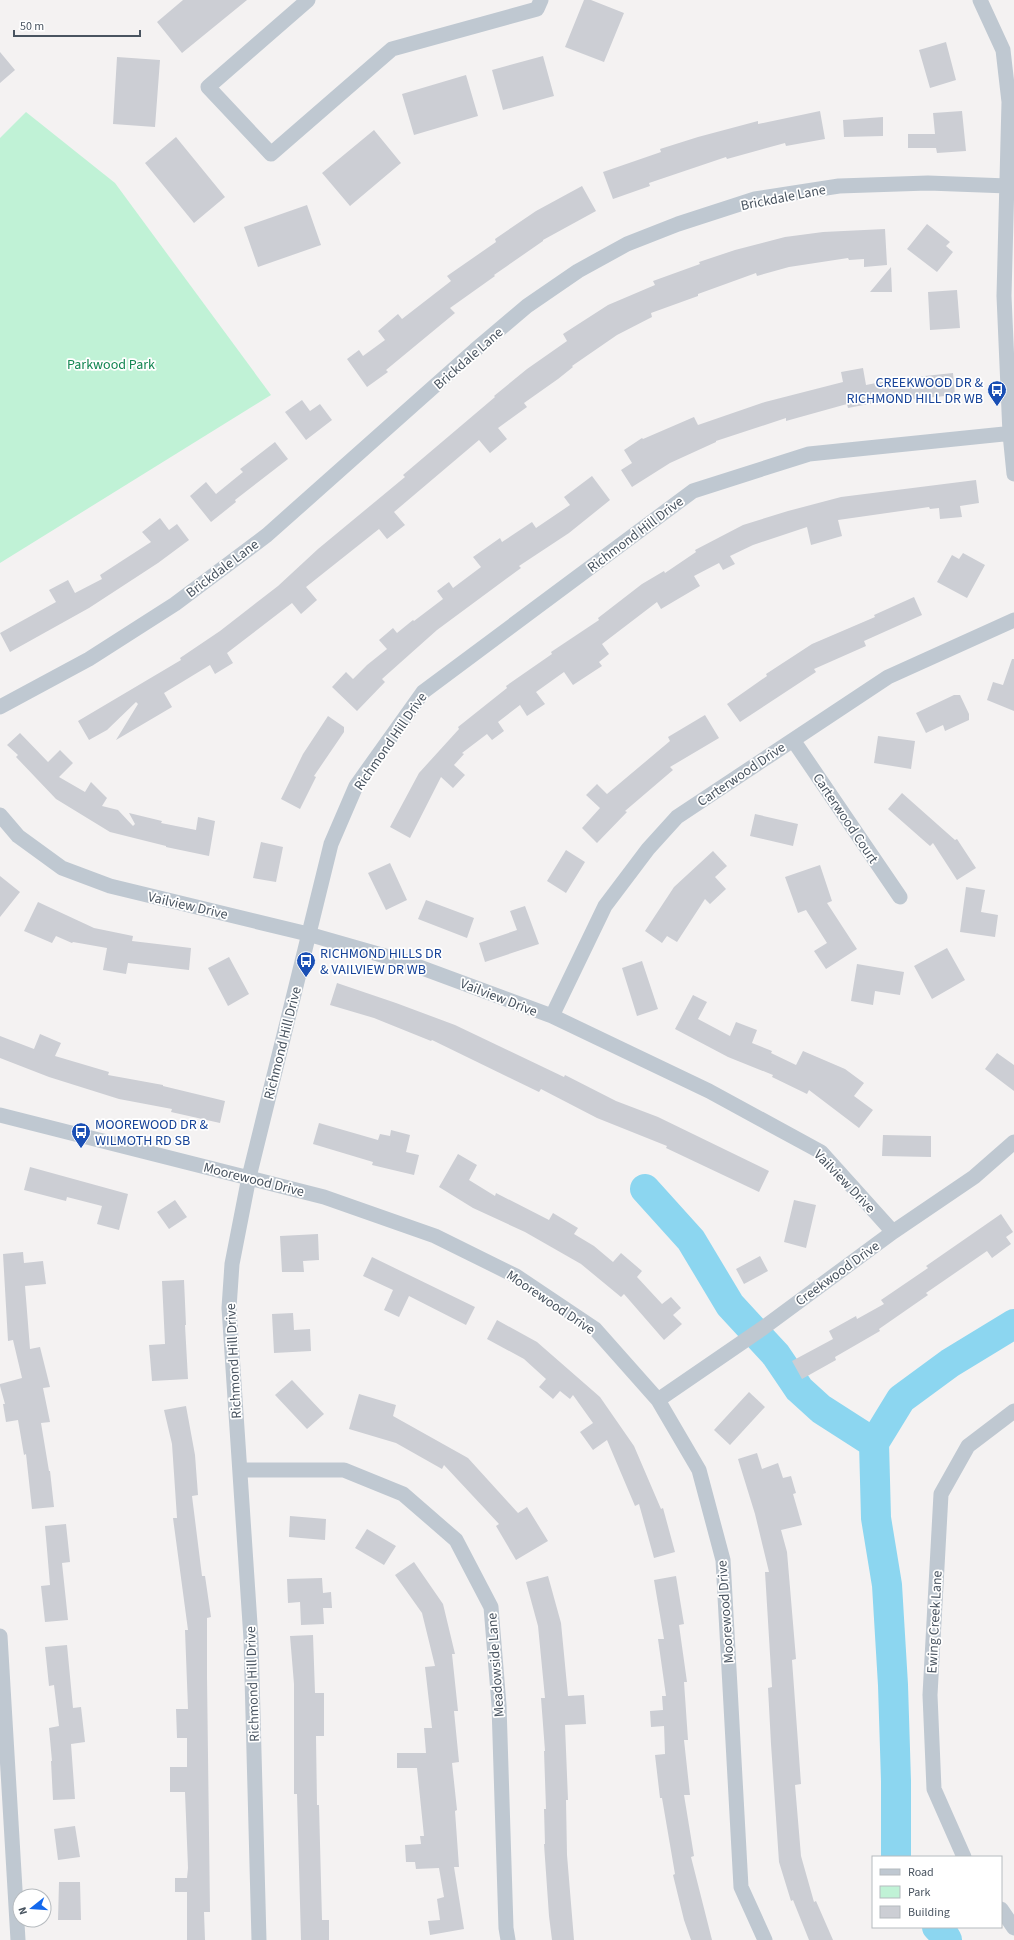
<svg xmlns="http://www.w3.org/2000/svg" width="1014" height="1940" viewBox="0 0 1014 1940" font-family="'Source Sans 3',sans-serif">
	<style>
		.green { fill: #c0f2d6 }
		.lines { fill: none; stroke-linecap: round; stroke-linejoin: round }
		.river { stroke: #8cd6f0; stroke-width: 30 }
		.building { fill: #ccced4 }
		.street { stroke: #bfc8d1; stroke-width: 15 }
		.labels { text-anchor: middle; stroke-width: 3.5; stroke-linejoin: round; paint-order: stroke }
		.street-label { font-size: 14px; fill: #495460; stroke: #fff }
		.park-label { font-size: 14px; fill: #148753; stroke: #fff }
		.transit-label { font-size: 14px; fill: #164399; stroke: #fff; text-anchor: start }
	</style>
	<rect width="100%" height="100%" fill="#f4f2f2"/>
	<path class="green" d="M26,112L115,183L271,395L0,563V138Z"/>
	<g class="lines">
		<path class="river" d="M645,1189L691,1240L730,1305L776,1355L799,1389L821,1409L874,1443
			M896,1857V1781L893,1685L887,1585L876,1518L874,1443L901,1399L950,1363L1014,1324
			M937,1927L943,1933L947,1940"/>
	</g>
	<path class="building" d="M183,0H247L182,53L157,22Z
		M584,0H591L624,13L604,62L565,47Z
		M946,42L956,80L930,88L919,50Z
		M0,52L15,70L0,83Z
		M543,56L554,96L503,110L492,70Z
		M117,57L160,60L155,127L113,124Z
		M466,75L478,116L414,135L402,94Z
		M820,111L825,139L786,146L785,143L727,159L726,157L649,183L650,186L613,199L603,172L661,152L660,149L698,137L758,121V124Z
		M962,111L966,151L937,153L936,148H908V134H935L933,113Z
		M883,117V136L844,137L843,120Z
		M374,130L401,163L350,206L322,173Z
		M176,137L225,197L194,223L145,163Z
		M582,186L596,211L543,240V241L494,275L495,276L450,308L455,313L386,370L388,372L367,387L347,359L359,350L363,356L385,340L378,331L398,314L402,319L451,281L447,276L496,242L495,239L536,211Z
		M307,205L321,245L258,267L244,227Z
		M927,224L950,242L946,246L953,252L937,272L907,249Z
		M885,229L887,265L864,267V259L849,260L848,258L789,267L757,276L756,273L698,294V296L651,313L652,317L617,335L572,366L573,367L558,379L524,403L527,407L498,428L507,439L490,453L479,440L394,512L405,525L387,539L379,529L306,587L317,600L301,614L292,603L227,653L233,663L215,674L210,665L164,693L172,707L116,740L138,704L136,702L107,730L89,740L78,721L181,660L180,658L220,631L278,586L318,549L405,477L403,475L495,397L494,396L527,369L567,341L563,334L608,305L655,285L653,281L700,264L699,262L735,250L785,237L823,232Z
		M891,267L892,292H870Z
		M957,290L960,328L930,330L928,292Z
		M863,368L866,385L896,379L953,373L955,395L906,400L905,397L848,408L847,404L786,421V418L716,441V442L670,463L632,487L621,470L632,463L624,450L642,438L643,439L694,417L698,425L765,402L843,382L841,372Z
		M302,400L310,411L320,404L332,420L306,440L285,412Z
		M275,442L288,459L235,500L236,502L211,522L190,496L206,482L216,494L243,472L240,469Z
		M592,476L610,500L569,533L519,566L521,568L437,630L382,679L385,682L357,711L332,687L346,672L353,679L367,665L387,649L379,640L393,628L397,633L413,620L414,621L443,599L437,591L449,582L453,588L481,567L473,557L500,538L502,542L532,522L536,528L570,505L564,497Z
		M976,480L979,503L960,506L962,517L940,519L939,508L930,509L929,507L838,520L842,536L811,545L807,527L753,545L730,556L735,564L723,570L719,563L694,576L700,586L661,609L657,602L602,644L609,654L599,662L602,666L573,685L564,672L536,692L545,704L527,716L520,705L498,722L504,731L492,740L487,734L462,753L464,754L454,765L465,775L453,788L441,777L410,838L390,827L419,773L459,729L458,727L507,688L506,686L552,654L551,652L599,620L598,618L642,584L664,571L665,573L696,552L695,550L743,525L788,511L841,497Z
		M160,518L169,530L177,524L189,540L158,563L89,608L10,652L0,633L56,602L49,590L68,580L75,593L102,579L100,575L151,542L142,532Z
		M963,553L985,565L967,598L937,582L952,555L959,559Z
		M914,597L922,615L864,641L866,646L814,669L816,672L740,722L727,704L767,676L766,674L812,644L875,617L874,615Z
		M1012,659H1014V711L987,700L993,682L1003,685Z
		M954,695H960L969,714V720L945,731L943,725L926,733L916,713Z
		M705,715L719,738L670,767L673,770L625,811L627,812L597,843L582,828L600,808L586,795L597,784L607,794L670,741L668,737Z
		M328,716L344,727V732L314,776L316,777L300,809L281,799L303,754Z
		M20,733L48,762L60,750L73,763L59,777L85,792L91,782L107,798L102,806L118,810L133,826L135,824L129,813L162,821L161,823L196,830L198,817L215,821L209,856L166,847V846L110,832L56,799L16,757L18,755L7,745Z
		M878,736L915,741L911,769L874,763Z
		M902,793L955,840L957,839L976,868L957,880L933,843L930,846L888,809Z
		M755,814L798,824L793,846L750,836Z
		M261,842L283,847L276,882L253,878Z
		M566,850L585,862L566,893L547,881Z
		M713,851L727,866L715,877L726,889L710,904L705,899L677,942L667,936L662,943L645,931L674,887Z
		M390,863L407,900L386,910L368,873Z
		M820,865L832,901L827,903L857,949L826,969L814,951L827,943L806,910L798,913L785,877Z
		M0,876L20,892L0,917Z
		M966,887L985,890L981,912L998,915L995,937L960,932Z
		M426,900L474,918L467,938L418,919Z
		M38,902L94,928L133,936L132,941L191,948L189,970L128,963L126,974L103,970L107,948L73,942L72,943L56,936L52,943L24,931Z
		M525,906L539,944L485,962L479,943L517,930L510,911Z
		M947,948L965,980L932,999L914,966Z
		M229,957L249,994L228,1006L208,968Z
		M642,961L658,1009L637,1016L622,968Z
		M857,964L904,972L900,995L875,991L873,1005L851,1001Z
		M337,983L396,1003L455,1025L564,1077L565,1075L616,1101L658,1117L769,1171L759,1192L666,1148L667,1146L597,1118L541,1089L539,1092L432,1040L431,1041L374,1018L330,1005Z
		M693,995L707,1002L698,1019L730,1036L736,1022L757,1030L752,1043L772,1051L771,1053L796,1065L803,1051L845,1069L864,1083L854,1096L873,1110L859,1128L809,1090L807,1094L772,1077L773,1075L728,1057L675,1029Z
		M40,1034L61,1043L55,1056L109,1072L108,1075L163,1085V1086L225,1101L220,1123L171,1112L172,1109L119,1099L49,1077L0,1058V1036L34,1049Z
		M997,1053L1014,1065V1091L985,1069Z
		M319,1123L378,1140L380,1134L390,1136L391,1130L410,1135L406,1152L419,1155L414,1175L372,1165L373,1162L313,1144Z
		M883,1135L931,1136V1157L882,1156Z
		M458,1154L477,1165L469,1180L495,1196L496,1193L549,1220L553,1213L578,1228L574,1234L594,1246L613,1262L621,1253L642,1271L637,1277L662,1304L671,1297L681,1308L673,1315L682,1324L664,1340L624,1294L621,1297L581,1264L525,1232L473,1208L439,1187Z
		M30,1167L128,1194L119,1230L97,1224L102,1206L67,1197L66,1201L24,1190Z
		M175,1200L187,1217L169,1229L157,1212Z
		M794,1200L816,1205L806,1248L784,1242Z
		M1001,1214L1013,1232L1006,1237L1011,1244L992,1258L987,1251L926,1293L928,1295L879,1329L880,1331L835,1357L836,1360L802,1379L792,1361L833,1339L829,1331L856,1316L857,1319L884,1304L881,1300L928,1268L926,1266Z
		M318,1234L319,1260L303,1261L304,1272H282L280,1236Z
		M23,1252L24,1263L43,1261L46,1284L25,1286L30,1349L40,1347L50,1387L43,1388L50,1422L41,1423L49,1471H50L54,1507L32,1509L26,1454L24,1455L18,1420L6,1422L3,1404H5L0,1386V1384L22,1378L13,1340L8,1341L3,1254Z
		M760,1256L768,1271L744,1284L736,1269Z
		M372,1257L475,1307L466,1325L409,1296L399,1317L384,1310L393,1290L363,1276Z
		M184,1280L186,1325H185L188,1379L152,1381L149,1345L165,1344L162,1281Z
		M293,1313L294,1330L310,1329L311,1351L274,1353L272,1314Z
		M497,1320L537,1342L600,1397L634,1446L661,1509L663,1508L675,1552L654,1558L639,1504L635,1506L607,1440L593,1450L580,1432L593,1423L573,1395L570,1399L560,1391L553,1399L539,1387L546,1379L524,1359L487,1339Z
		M292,1380L324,1414L307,1429L275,1395Z
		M749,1392L765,1407L730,1445L714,1430Z
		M359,1394L396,1405L393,1416L468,1458L518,1513L527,1507L548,1541L516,1560L496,1526L499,1524L444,1465L442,1469L396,1443L349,1429Z
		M186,1406L195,1455L198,1495L192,1496L202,1576H205L211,1617L207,1618V1677L210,1912H204L205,1940H187V1892H175V1878H187L188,1868L185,1792H170V1767H187V1738H177L176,1709H188L185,1630H188L173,1518H177L172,1444L164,1410Z
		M757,1453L762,1469L778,1463L783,1478L791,1476L796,1493L793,1494L802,1525L781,1530L787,1552L796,1659L792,1660L801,1784L795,1785L801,1856L814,1902L816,1901L833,1940H809L793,1900L791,1901L779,1862L771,1744L768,1688L772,1687L765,1572H769L755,1514L738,1459Z
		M290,1516L326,1519L325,1540L289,1537Z
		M66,1524L70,1562L62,1563L68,1620L45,1622L41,1586L50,1585L45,1526Z
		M367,1529L396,1546L384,1565L355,1548Z
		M414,1562L443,1604L455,1654H452L458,1711H454L459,1762L452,1763L457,1810L455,1811L459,1867H454L464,1929L430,1935L428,1921L440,1920L437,1899L444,1897L439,1868L416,1869L415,1862H406L405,1845L421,1844L420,1836H424L417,1768H397V1753H426L424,1728H432L425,1667L435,1666L422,1613L395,1575Z
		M548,1576L561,1623L568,1696L584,1695L586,1724L565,1725L568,1800H566L567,1855L574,1940H552L549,1916L544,1844H545L544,1809H546L544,1751H545L541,1698H545L538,1626L526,1582Z
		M676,1576L684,1624L679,1625L687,1682H684L688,1740H684L690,1795H684L694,1856L691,1857L712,1940H691L684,1920L673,1875L675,1874L662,1798H660L655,1755L665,1754L664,1726L651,1727L650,1711L663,1710L662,1696H666L658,1639H664L654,1580Z
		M322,1578L323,1593L331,1592L332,1608H323L324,1624L301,1625L300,1602L288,1603L287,1579Z
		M313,1635L315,1693H324V1736H316L317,1805H319L322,1920H329V1940H301L297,1794H294V1684L290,1636Z
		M67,1645L73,1708L81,1707L85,1742L71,1744L75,1799L53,1800L51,1761H52L49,1728L59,1726L54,1685L49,1686L45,1647Z
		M75,1826L80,1857L58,1860L54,1829Z
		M59,1882H80L81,1920H58Z"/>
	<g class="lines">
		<path class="street" d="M308,0L208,87L271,154L392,49L537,9L541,0
			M980,0L1003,50L1009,102L1004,296L1010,434L1014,474
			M0,707L89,659L175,604L267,535L475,350L527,306L578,271L627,244L678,224L755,199L839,186L928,183L1008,186
			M793,740L900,897
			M0,815L18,836L62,868L110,886L308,934L406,962L552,1016L709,1091L821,1152L893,1232
			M552,1016L605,906L648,849L677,817L888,677L1014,620
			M0,1115L324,1197L435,1236L516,1276L595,1329L658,1400L699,1470L723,1560L741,1887L765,1940
			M658,1400L763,1328L893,1232L974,1177L1014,1142
			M240,1470H344L403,1494L456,1540L491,1607L499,1705L506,1928L508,1940
			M0,1636L18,1940
			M964,1857L934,1789L930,1695L941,1494L968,1446L1014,1411
			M1001,1909L1014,1928
			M259,1940L251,1639L229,1308L232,1264L249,1177L331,844L356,786L423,692L693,491L809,454L1014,433"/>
	</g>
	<defs>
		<g id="bus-pin" transform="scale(1)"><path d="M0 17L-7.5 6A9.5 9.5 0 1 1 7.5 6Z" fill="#1a4fb4" stroke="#fff"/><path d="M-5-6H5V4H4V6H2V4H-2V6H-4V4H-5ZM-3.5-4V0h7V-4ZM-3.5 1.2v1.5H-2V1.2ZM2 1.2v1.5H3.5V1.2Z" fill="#fff"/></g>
	</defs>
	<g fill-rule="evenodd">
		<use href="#bus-pin" x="997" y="390"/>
		<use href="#bus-pin" x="306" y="961"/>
		<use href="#bus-pin" x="81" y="1132"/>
	</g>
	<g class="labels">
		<g class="street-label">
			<text transform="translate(783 197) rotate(-11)" y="5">Brickdale Lane</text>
			<text transform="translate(468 358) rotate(-41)" y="5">Brickdale Lane</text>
			<text transform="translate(635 534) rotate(-37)" y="5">Richmond Hill Drive</text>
			<text transform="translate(222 568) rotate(-37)" y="5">Brickdale Lane</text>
			<text transform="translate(390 741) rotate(-55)" y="5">Richmond Hill Drive</text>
			<text transform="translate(741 774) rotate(-34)" y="5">Carterwood Drive</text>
			<text transform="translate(846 818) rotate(56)" y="5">Carterwood Court</text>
			<text transform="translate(188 905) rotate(13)" y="5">Vailview Drive</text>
			<text transform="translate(499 997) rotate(21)" y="5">Vailview Drive</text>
			<text transform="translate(282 1043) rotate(-76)" y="5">Richmond Hill Drive</text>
			<text transform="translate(254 1179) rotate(14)" y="5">Moorewood Drive</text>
			<text transform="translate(845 1181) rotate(46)" y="5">Vailview Drive</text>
			<text transform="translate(837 1273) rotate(-36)" y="5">Creekwood Drive</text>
			<text transform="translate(551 1302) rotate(34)" y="5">Moorewood Drive</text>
			<text transform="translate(233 1361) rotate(-93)" y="5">Richmond Hill Drive</text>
			<text transform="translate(725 1612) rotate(-94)" y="5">Moorewood Drive</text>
			<text transform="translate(934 1622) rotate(-87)" y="5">Ewing Creek Lane</text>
			<text transform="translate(495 1665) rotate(-94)" y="5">Meadowside Lane</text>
			<text transform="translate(252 1684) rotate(-92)" y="5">Richmond Hill Drive</text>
		</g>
		<g class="park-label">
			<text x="111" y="369">Parkwood Park</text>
		</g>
		<g class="transit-label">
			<text x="983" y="387" text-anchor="end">CREEKWOOD DR &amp;<tspan x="983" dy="16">RICHMOND HILL DR WB</tspan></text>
			<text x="320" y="958">RICHMOND HILLS DR<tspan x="320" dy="16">&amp; VAILVIEW DR WB</tspan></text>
			<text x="95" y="1129">MOOREWOOD DR &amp;<tspan x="95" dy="16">WILMOTH RD SB</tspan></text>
		</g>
	</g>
	<rect x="872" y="1856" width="130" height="72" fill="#ffffff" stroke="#b6bbbf"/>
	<rect x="880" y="1869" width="20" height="6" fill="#bfc8d1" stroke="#b6bbbf"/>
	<text x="908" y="1876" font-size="12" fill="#495460">Road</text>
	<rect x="880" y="1886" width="20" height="12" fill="#c0f2d6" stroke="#b6bbbf"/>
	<text x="908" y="1896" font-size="12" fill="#495460">Park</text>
	<rect x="880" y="1906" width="20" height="12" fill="#ccced4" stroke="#b6bbbf"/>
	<text x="908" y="1916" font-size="12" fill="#495460">Building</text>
	<g transform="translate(32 1908) rotate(253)"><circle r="19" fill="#ffffff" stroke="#b6bbbf"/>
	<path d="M0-3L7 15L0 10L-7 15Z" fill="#1368ed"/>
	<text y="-6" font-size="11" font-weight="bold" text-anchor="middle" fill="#495460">N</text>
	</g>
	<path d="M14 30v6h126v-6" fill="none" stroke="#495460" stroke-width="2"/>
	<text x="20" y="30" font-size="12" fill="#495460" stroke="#ffffff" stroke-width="3" paint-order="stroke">50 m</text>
</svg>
